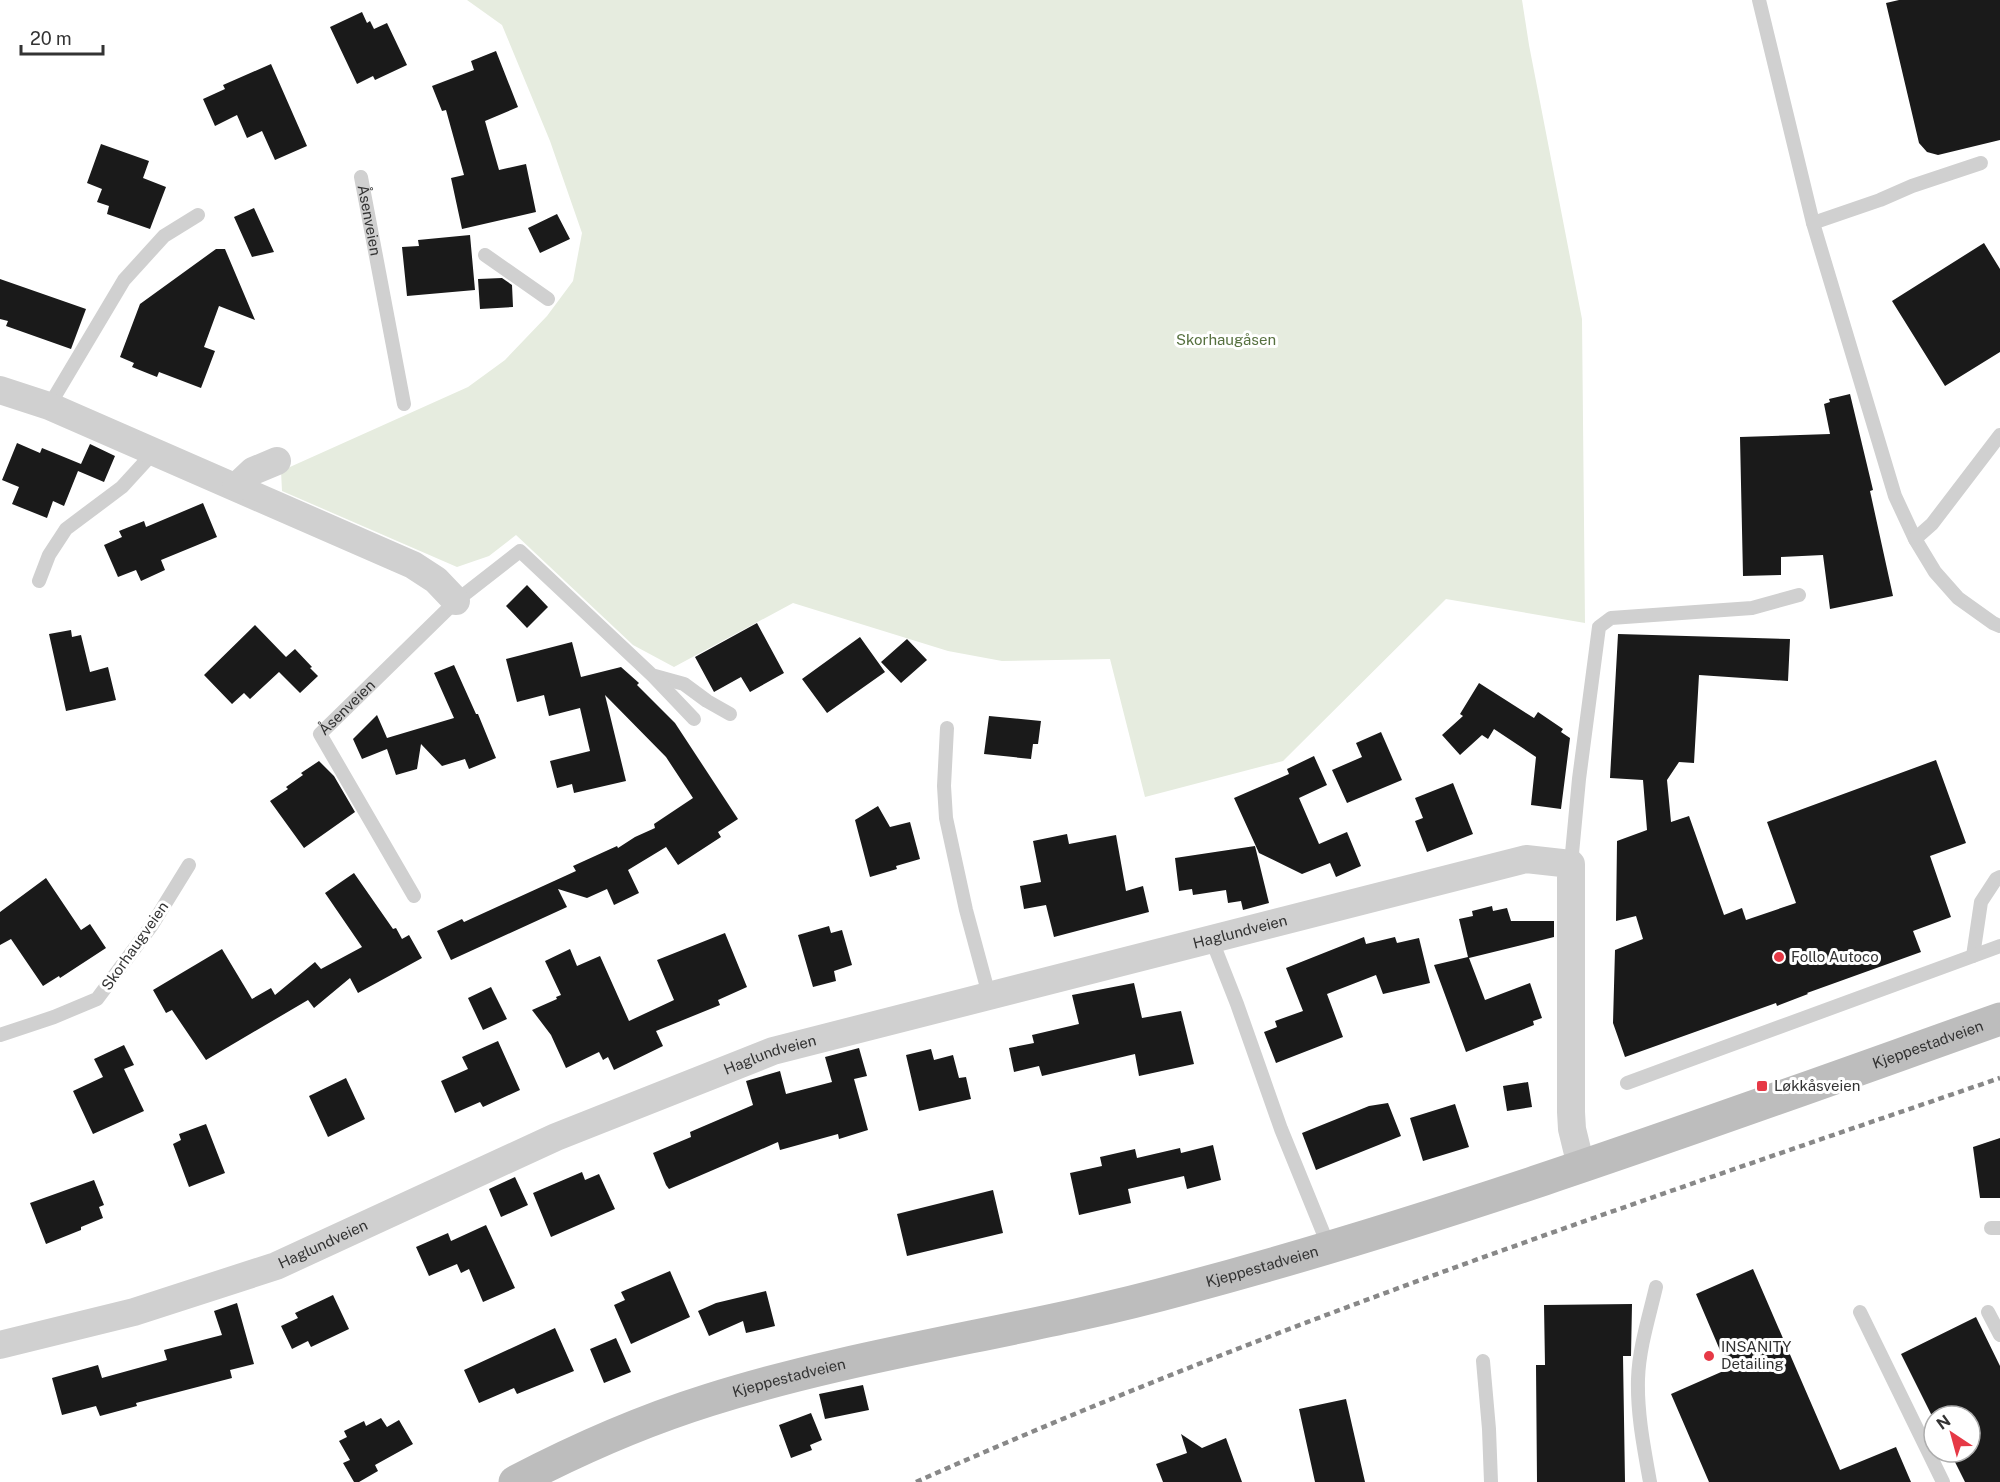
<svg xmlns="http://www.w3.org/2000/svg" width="2000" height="1482" viewBox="0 0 2000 1482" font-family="'Public Sans',sans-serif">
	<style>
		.green { fill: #e6ecdf }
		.building { fill: #1a1a1a }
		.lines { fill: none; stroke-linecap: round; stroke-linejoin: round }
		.service { stroke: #d0d0d0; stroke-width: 14 }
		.minor { stroke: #d0d0d0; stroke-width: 28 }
		.secondary { stroke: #bdbdbd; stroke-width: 33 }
		.rail { stroke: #888; stroke-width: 4.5; stroke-dasharray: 6 4.5; stroke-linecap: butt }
		.poi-dot { fill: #e63946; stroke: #fff; stroke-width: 2 }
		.labels { text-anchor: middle; stroke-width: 6; stroke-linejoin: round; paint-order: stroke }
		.street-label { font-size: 15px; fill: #333; stroke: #fff }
		.park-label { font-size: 15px; fill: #56703f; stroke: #fff }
		.poi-label { font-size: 15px; fill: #333; stroke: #fff; text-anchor: start }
	</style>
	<rect width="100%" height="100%" fill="#fff"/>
	<path class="green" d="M467,0H1522L1529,45L1582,319L1585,623L1446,599L1283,761L1145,797L1110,659L1002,661L948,651L793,603L674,667L633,645L516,535L489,556L457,567L282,491L281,471L468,387L505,360L547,316L573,281L582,233L550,141L502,25Z"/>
	<path class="building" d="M1899,0H2000V140L1938,155L1927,152L1919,143L1886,3Z
		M362,12L367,23L370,21L374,29L387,23L407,65L375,80L373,76L357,84L330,27Z
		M496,51L518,107L485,121L499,170L526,164L536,212L462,229L451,178L464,175L446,110L442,111L432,86L474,70L471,61Z
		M271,64L307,146L275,160L262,131L247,138L237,115L215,126L203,99L225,89L223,85Z
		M101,144L149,161L143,178L166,187L150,229L107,214L109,206L97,202L102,189L87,183Z
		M254,208L274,252L252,257L234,217Z
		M557,214L570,239L540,253L528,228Z
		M470,235L475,290L407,296L402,247L419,246L418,240Z
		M1984,243L2000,269V352L1945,386L1892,301Z
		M216,249H225L255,320L219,306L204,347L215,351L201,388L159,372L157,377L132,367L134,363L120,357L140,304Z
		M502,278L512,285L513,307L480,309L478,279Z
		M0,279L86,309L71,349L6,326L8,321L0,319Z
		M1850,394L1873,490L1870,491L1893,596L1830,609L1823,555L1781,557V575L1743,576L1740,437L1830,434L1824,404L1830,402L1829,399Z
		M17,443L40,453L42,448L81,464L90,444L115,456L104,482L78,471L64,506L53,501L47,518L12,504L19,487L2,480Z
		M203,503L217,537L161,560L165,570L141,581L136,570L118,577L104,545L122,537L119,531L144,521L146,527Z
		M527,585L548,607L527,628L506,606Z
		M757,623L784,673L750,692L741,677L714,692L695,657Z
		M255,625L286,657L295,649L312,667L310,668L318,676L300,693L279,672L250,699L244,693L232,704L204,675Z
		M71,630L72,637L81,635L90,672L108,667L116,700L66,711L49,634Z
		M1618,634L1790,639L1788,681L1699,675L1694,763L1679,762L1667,780L1671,822L1689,816L1724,915L1742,908L1746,920L1796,903L1767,822L1936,760L1966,843L1930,856L1951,917L1913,931L1921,952L1807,993L1808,994L1777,1006L1776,1003L1625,1057L1613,1023L1615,950L1643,939L1636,916L1616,921L1617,841L1647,830L1643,780L1610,778Z
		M860,637L885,672L827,713L802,679Z
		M907,639L927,660L901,683L881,662Z
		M572,642L581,677L621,667L639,683L637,685L675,723L738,819L718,832L721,837L678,865L666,847L628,870L639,893L614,905L607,889L587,898L558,889L567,907L451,960L437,931L462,919L464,922L576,871L573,866L617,846L618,848L635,837L655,828L654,824L693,798L666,757L605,695L626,781L574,793L572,784L557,788L550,761L590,751L580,708L549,716L544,695L517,702L506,659Z
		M454,665L476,714H478L496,758L469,769L465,759L442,766L421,744L417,769L396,775L387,749L362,759L353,739L377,715L387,738L454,718L434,673Z
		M1479,683L1534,718L1538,712L1563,729L1561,732L1570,738L1561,809L1531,805L1536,757L1494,729L1488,739L1482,735L1460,755L1442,735L1463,716L1460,714Z
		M989,716L1041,721L1038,744H1033L1031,759L984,754Z
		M1381,732L1402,780L1347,803L1332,770L1362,757L1356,743Z
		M1314,756L1327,785L1299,798L1319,844L1347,832L1361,866L1336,877L1330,863L1302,874L1259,853L1234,798L1289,774L1287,769Z
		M319,761L334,776L355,812L304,848L270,801L288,789L286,787L303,775L301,773Z
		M1453,783L1473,834L1427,852L1415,821L1423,818L1415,798Z
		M878,806L890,827L910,822L920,859L896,866L897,869L870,877L855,820Z
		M1067,834L1069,844L1116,835L1126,891L1143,886L1149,912L1054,937L1046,905L1024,909L1020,886L1041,882L1033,841Z
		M1255,846L1269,903L1243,910L1241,901L1228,903L1226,890L1193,895L1192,889L1179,891L1175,858Z
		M354,873L393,929L396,928L402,939L409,935L422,958L358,993L350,978L314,1008L308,1000L206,1060L172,1010L166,1013L153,990L222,949L252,999L271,988L275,995L315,962L321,969L362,947L325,893Z
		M46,878L81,930L90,924L106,948L60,978L59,976L43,986L11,939L0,945V912Z
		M1492,906L1493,911L1507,908L1511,921H1554V937L1469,958L1485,1000L1530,983L1542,1018L1533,1021L1534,1025L1466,1052L1434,965L1468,957L1459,919L1473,916L1472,911Z
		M829,926L831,933L842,930L852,965L834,971L836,981L813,987L798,935Z
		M725,933L747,987L718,1000L720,1005L656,1031L663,1046L614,1070L608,1057L603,1060L599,1052L566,1068L551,1035L532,1010L557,999L556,997L561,995L545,961L570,949L577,966L600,956L629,1021L674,1000L657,960Z
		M1364,937L1366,944L1395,937L1397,943L1419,938L1430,983L1383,994L1376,975L1327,994L1343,1037L1276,1063L1264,1032L1277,1027L1275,1021L1303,1011L1286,968Z
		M1134,983L1142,1018L1181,1011L1194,1064L1139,1076L1135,1054L1042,1076L1039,1066L1014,1072L1009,1048L1034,1043L1032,1035L1079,1024L1072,995Z
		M491,987L507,1019L483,1030L468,998Z
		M498,1041L520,1090L483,1107L480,1102L455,1113L441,1081L468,1069L462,1057Z
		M124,1045L134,1065L124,1069L144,1111L93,1134L73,1091L103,1077L94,1059Z
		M859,1048L867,1076L854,1079L868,1130L839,1139L838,1134L780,1150L778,1142L669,1189L666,1185L653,1153L691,1137L690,1132L753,1105L746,1081L780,1071L786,1094L832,1082L825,1057Z
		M931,1049L934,1060L953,1055L959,1078L966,1077L971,1099L919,1111L906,1055Z
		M346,1078L365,1119L328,1137L309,1096Z
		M1528,1082L1532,1107L1507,1111L1503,1086Z
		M1388,1103L1401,1136L1316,1170L1302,1133L1369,1106Z
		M1455,1104L1469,1147L1423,1161L1410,1118Z
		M206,1124L225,1173L189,1187L173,1144L181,1140L179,1134Z
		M2000,1138V1198H1980L1973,1147Z
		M1213,1145L1221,1180L1187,1189L1184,1176L1128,1189L1131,1203L1079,1215L1070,1173L1102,1166L1100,1157L1135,1149L1137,1158L1180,1148L1181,1153Z
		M582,1172L585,1180L599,1174L615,1209L551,1237L533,1193Z
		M515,1177L528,1205L501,1217L489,1189Z
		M94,1180L104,1205L99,1207L103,1218L81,1227V1230L46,1244L30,1203Z
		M993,1190L1003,1233L907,1256L897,1214Z
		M486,1225L515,1288L483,1302L469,1269L461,1273L457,1264L429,1276L416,1247L448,1233L451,1241Z
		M1753,1269L1840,1470L1896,1447L1911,1482H1709L1671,1394L1728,1369L1696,1294Z
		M670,1271L690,1317L631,1344L614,1305L625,1300L621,1292Z
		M766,1291L775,1326L746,1333L743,1321L709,1336L698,1311L716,1303Z
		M333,1295L349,1329L311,1347L308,1341L292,1349L281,1326L298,1318L295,1313Z
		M237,1303L254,1364L230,1370L232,1378L136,1403L137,1406L100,1416L96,1406L62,1415L52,1378L98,1365L102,1378L167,1360L164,1350L222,1335L214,1311Z
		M1632,1304L1631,1356H1623L1625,1482H1537L1536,1365H1545L1544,1305Z
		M1976,1317L2000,1366V1482H1965L1950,1452H1970V1416H1934V1420L1901,1354Z
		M555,1328L574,1371L517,1394L514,1388L479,1403L464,1370Z
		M616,1338L631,1372L604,1383L590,1349Z
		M863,1385L869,1410L825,1419L819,1394Z
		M1346,1399L1365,1482H1315L1299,1409Z
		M811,1413L822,1440L810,1445L812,1450L791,1458L779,1425Z
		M381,1418L387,1427L399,1420L413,1444L375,1465L378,1471L359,1482H354L343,1463L350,1460L339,1441L347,1437L344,1431L364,1421L366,1426Z
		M1181,1434L1202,1448L1226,1438L1242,1482H1163L1156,1464L1187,1453Z"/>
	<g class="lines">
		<g class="service">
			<path d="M1759,0L1813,223L1895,496L1915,539L1935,572L1958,598L1993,623L2000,626"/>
			<path id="s1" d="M361,177L404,404"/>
			<path d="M1813,223L1880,200L1912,186L1981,163"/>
			<path d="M485,255L548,299"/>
			<path d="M49,406L124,280L164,236L198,215"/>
			<path d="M1915,539L1932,524L2000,435"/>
			<path d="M39,581L49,555L66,529L122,487L154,452"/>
			<path d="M655,676L684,684L707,701L730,714"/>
			<path d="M947,728L944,786L946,818L966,910L989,995"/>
			<path d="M1571,864L1579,779L1599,627L1611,618L1752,608L1799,595"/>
			<path id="s2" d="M414,896L320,734L456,601L520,551L653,676L694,719"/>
			<path d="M1211,938L1237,1004L1281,1129L1329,1247"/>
			<path d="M1973,956L1981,902L1996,879L2000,877"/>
			<path d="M0,1035L54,1017L97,999L152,925L189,865"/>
			<path d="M1627,1083L2000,946"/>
			<path d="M1991,1228H2000"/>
			<path d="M1860,1312L1943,1482"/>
			<path d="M1988,1312L2000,1335"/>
			<path d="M1483,1361L1489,1429L1491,1482"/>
			<path d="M1650,1482C1644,1448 1637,1414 1638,1379C1639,1348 1649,1317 1656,1287"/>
		</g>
		<g class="minor">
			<path d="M0,390L49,406L413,565L436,580L456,601"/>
			<path d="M236,487L253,471L277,461"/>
			<path id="s3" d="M0,1345L134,1312L276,1266L556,1137L773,1051L1526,859L1571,864V1112L1572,1129L1581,1166"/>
		</g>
		<path class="secondary" id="s4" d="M515,1482C578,1449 642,1421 709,1400C864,1351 1026,1332 1182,1289C1460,1215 1730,1115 2000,1019"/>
		<path class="rail" d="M916,1482C1269,1325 1635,1203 2000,1078"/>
	</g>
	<g class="poi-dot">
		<circle cx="1779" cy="957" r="6"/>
		<rect x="1756" y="1080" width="12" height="12" rx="3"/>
		<circle cx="1709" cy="1356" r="6"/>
	</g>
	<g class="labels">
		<g class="street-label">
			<text dy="5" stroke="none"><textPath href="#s1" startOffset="44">Åsenveien</textPath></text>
			<text dy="5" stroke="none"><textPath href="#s2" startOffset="225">Åsenveien</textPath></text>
			<text dy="5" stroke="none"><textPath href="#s3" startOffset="1311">Haglundveien</textPath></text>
			<text transform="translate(135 946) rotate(-55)" y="5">Skorhaugveien</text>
			<text dy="5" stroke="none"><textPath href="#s4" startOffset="1482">Kjeppestadveien</textPath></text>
			<text dy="5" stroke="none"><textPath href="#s3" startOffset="825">Haglundveien</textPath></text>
			<text dy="5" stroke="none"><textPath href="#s3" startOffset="339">Haglundveien</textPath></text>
			<text dy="5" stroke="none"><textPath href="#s4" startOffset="780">Kjeppestadveien</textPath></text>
			<text dy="5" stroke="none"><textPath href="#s4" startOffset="294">Kjeppestadveien</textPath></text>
		</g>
		<g class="park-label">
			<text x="1226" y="345">Skorhaugåsen</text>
		</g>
		<g class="poi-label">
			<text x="1791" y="962">Follo Autoco</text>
			<text x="1774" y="1091">Løkkåsveien</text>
			<text x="1721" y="1352">INSANITY<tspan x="1721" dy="17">Detailing</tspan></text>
		</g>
	</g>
	<g transform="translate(1952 1434) rotate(324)"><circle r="28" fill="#ffffff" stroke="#adadad" stroke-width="1.5"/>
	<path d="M0-4.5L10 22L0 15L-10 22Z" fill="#e63946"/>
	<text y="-9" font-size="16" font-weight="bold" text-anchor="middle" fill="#333333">N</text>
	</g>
	<path d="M21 45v9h82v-9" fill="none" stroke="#333333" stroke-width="3"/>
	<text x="30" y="45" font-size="18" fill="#333333" stroke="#ffffff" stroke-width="4.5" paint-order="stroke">20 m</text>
</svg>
